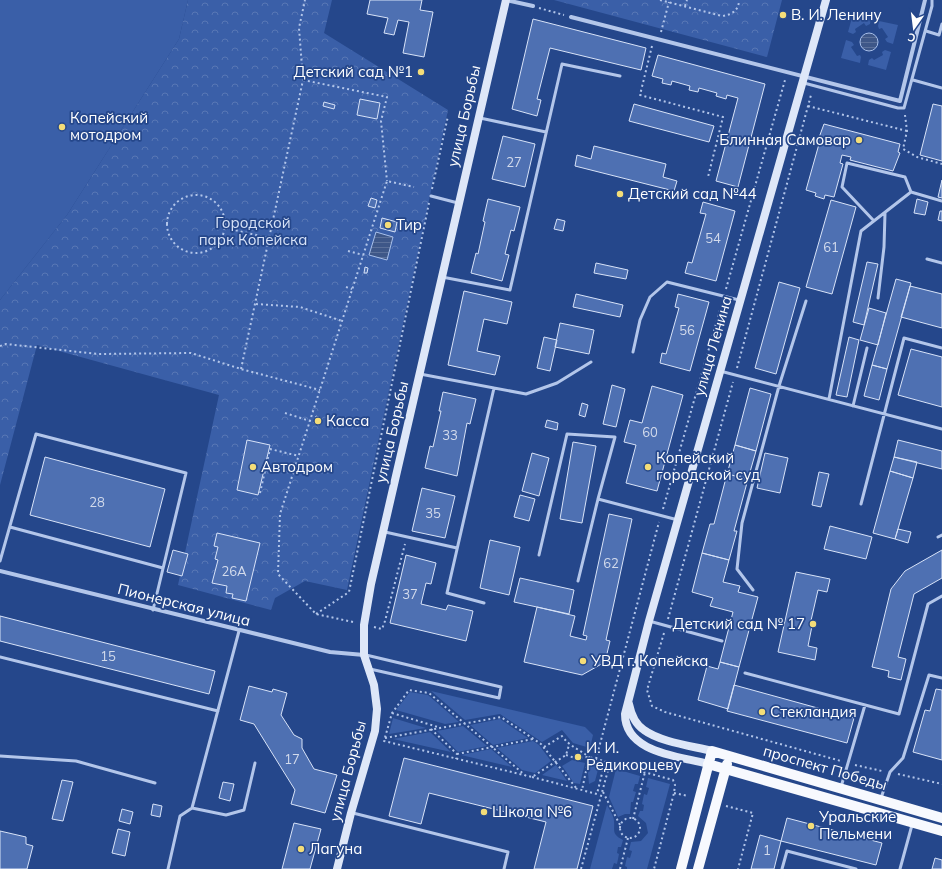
<svg xmlns="http://www.w3.org/2000/svg" width="942" height="869" viewBox="0 0 942 869" font-family="Mulish,sans-serif">
	<style>
		.green { fill: #3a5fa8 }
		.forest { fill: url(#forest-crowns) }
		.water { fill: url(#water-rules); stroke: #a8c0eb }
		.building { fill: #4e70b2; stroke: #d8e3f8 }
		.lines { fill: none; stroke-linecap: round; stroke-linejoin: round }
		.path { stroke: #b3c6ea; stroke-width: 2; stroke-dasharray: 2 3; stroke-linecap: butt }
		.lane { stroke: #b3c6ea; stroke-width: 3 }
		.street { stroke: #b3c6ea; stroke-width: 4 }
		.secondary { stroke: #dee7f8; stroke-width: 8 }
		.primary { stroke: #f7f9fe; stroke-width: 10 }
		.poi-dot { fill: #f4dd78; stroke: #25478b; stroke-width: 1.5 }
		.labels { text-anchor: middle; stroke-width: 3.5; stroke-linejoin: round; paint-order: stroke }
		.number-label { font-size: 13px; fill: #d3dbec }
		.poi-label { font-size: 15px; fill: #fff; stroke: #25478b; text-anchor: start }
		.street-label { font-size: 15px; fill: #fff; stroke: #25478b }
		.park-label { font-size: 15px; fill: #d8e3f8; stroke: #25478b }
	</style>
	<defs>
		<pattern id="forest-crowns" width="20" height="18" patternUnits="userSpaceOnUse"><rect width="20" height="18" fill="#3a5fa8"/><path d="M2 6a3 3 0 1 1 6 0M12 15a3 3 0 1 1 6 0" fill="none" stroke="#5877b5"/></pattern>
		<pattern id="water-rules" width="6" height="5" patternUnits="userSpaceOnUse"><rect width="6" height="5" fill="#3e5788"/><path d="M0 2.5h6" fill="none" stroke="#5b709a"/></pattern>
	</defs>
	<rect width="100%" height="100%" fill="#25478b"/>
	<path class="green" d="M0,0H188L179,39L67,215L0,300Z
		M853,14L871,18L870,24L866,26L864,23L855,29L856,32L853,34L848,32Z
		M879,21L898,25L893,44L887,42L885,39L888,37L882,28L879,29L878,26Z
		M846,40L852,42L854,45L851,47L857,56L860,55L861,57L860,63L841,58Z
		M885,50L891,52L886,70L868,65L869,60L872,58L874,60L883,55L882,52Z
		M431,691L585,727L593,735L590,748L573,743L562,730L542,742L500,714L465,720Z
		M410,692L428,695L459,722L445,724L396,710Z
		M393,718L426,728L389,734Z
		M500,719L528,738L493,745L470,725Z
		M463,726L487,746L458,752L437,731Z
		M430,732L451,752L393,739Z
		M533,741L539,745L551,761L535,773L522,770L497,748Z
		M491,749L512,767L461,755Z
		M572,760L585,763L580,784L574,783L562,766Z
		M591,764L599,766L595,781L589,784L588,773Z
		M556,765L567,781L542,775Z
		M616,769L640,776L638,784H635L633,791L636,792L633,802H631L630,814H625L618,817L609,797Z
		M648,778L670,784L647,869H627V867L625,866L627,857L630,858L632,851L629,850L631,842L641,841L648,833L646,823L638,816L640,811H643L644,805L642,804L644,794L647,795L649,788L646,787Z
		M607,805C609,809 614,816 614,821C615,831 611,834 623,840L621,847H618L617,853L619,854L617,864L614,863L612,869H590Z"/>
	<path class="forest" d="M188,0H332L324,33L448,110L347,590L305,581L275,598L271,610L178,585L219,395L37,345L0,485V300L67,215L179,39Z
		M554,0H782L767,57Z"/>
	<path class="water" d="M860 42a9 9 0 1 1 18 0a9 9 0 1 1-18 0Z
		M376,232L393,237L387,260L369,255Z"/>
	<path class="building" d="M370,0H422L420,10L433,12L424,57L403,53L409,22L398,20L394,35L384,33L388,18L367,14Z
		M533,19L646,48L641,70L550,48L537,99L541,100L537,116L512,109Z
		M658,55L765,84L738,187L716,181L738,98L727,95L726,99L716,96L717,93L699,88L698,92L689,90L690,86L672,81L671,85L662,83L663,79L652,76Z
		M360,99L380,103L377,119L357,115Z
		M324,102L335,105L334,109L323,106Z
		M634,104L714,126L709,142L629,121Z
		M933,104L942,106V161L920,155Z
		M824,124L900,144L898,152L900,153L893,171L850,160L851,157L842,155L840,163L843,164L834,197L825,195L824,199L815,196L816,193L806,190L819,144L817,143Z
		M503,136L535,144L525,187L492,179Z
		M594,146L666,164L663,177L677,181L674,191L575,166L577,155L591,159Z
		M942,180V198L938,197Z
		M371,198L377,200L375,208L368,206Z
		M488,199L520,207L514,231L511,230L505,254L509,255L502,281L471,273L476,253L478,254L485,222L483,221Z
		M917,199L928,202L925,215L914,213Z
		M831,200L856,207L832,294L806,287Z
		M703,202L735,211L716,281L685,273L688,262L692,263L706,214L700,213Z
		M940,211H942V221L938,220Z
		M382,218L397,222L395,232L380,228Z
		M557,219L565,221L563,231L554,229Z
		M867,262L878,264L864,325L853,322Z
		M596,263L628,270L626,279L594,273Z
		M365,267L368,268L367,273H364Z
		M896,279L911,283L887,369L872,365Z
		M779,282L800,288L776,374L755,368Z
		M910,286L942,294V328L901,317Z
		M464,291L512,302L507,324L484,319L477,351L500,356L495,375L448,365Z
		M576,294L623,305L620,317L573,307Z
		M678,294L709,302L690,371L660,363L662,353L666,354L679,308L675,307Z
		M869,308L886,313L878,345L860,340Z
		M560,323L594,330L589,354L555,347Z
		M544,337L557,340L550,371L537,368Z
		M849,337L859,340L847,397L836,395Z
		M911,349L942,357V407L898,395Z
		M872,365L887,369L879,400L864,396Z
		M612,385L625,389L616,427L603,424Z
		M652,386L683,395L657,491L626,483L636,445L624,442L630,420L642,423Z
		M750,388L771,394L756,451L735,445Z
		M443,392L476,399L470,424L467,423L457,476L425,468L430,446L433,447L441,411H439Z
		M582,403L588,405L585,417L579,415Z
		M316,416L321,418L319,425L314,423Z
		M547,420L558,423L557,430L545,427Z
		M247,440L270,445L258,495L237,490Z
		M898,440L942,451V469L894,457Z
		M573,442L596,446L582,523L560,519Z
		M735,445L756,451L748,479L727,474Z
		M532,453L549,458L539,496L522,491Z
		M765,453L788,458L780,493L757,488Z
		M45,457L165,489L150,547L30,515Z
		M894,457L917,462L913,478L890,471Z
		M890,471L913,478L895,539L873,533Z
		M819,472L829,474L821,507L812,505Z
		M727,474L748,479L734,531H737L729,560L702,553L710,524H714Z
		M422,488L455,496L445,538L412,531Z
		M520,495L535,499L529,521L514,517Z
		M609,514L632,519L606,640L610,641L605,662L582,675L524,662L537,607L575,616L570,636L586,640L587,636L583,635Z
		M830,526L872,537L866,559L824,549Z
		M898,529L911,532L908,543L895,539Z
		M217,533L260,543L246,601L232,598L233,594L226,593L227,586L212,583L218,560L215,559L218,547L214,546Z
		M490,540L520,547L509,595L480,588Z
		M173,550L188,554L182,576L167,572Z
		M942,550V578L914,594L898,657L906,659L901,680L888,677L889,671L872,667L891,589L905,571Z
		M702,553L729,560L723,582L740,586L738,592L758,597L739,667L720,662L733,612L710,606L713,598L692,592Z
		M406,555L436,563L431,584L426,583L421,604L446,610L448,605L473,611L466,641L390,623Z
		M796,572L830,579L827,592L818,590L810,625L812,626L808,646L817,648L815,660L778,652Z
		M520,578L574,590L569,614L514,602Z
		M0,616L215,671L209,694L0,641Z
		M720,662L739,667L728,709L698,700L707,666L718,669Z
		M734,685L854,718L847,743L727,711Z
		M249,686L272,692L273,689L287,693L281,715L294,735L302,739V748L314,769L337,775L325,813L291,804L295,790L254,724L240,720Z
		M936,689L942,690V760L913,752L925,710L930,711Z
		M404,758L593,806L577,869H534L546,822L429,793L421,824L389,816Z
		M62,780L73,782L63,821L52,819Z
		M223,782L234,784L230,801L219,798Z
		M153,804L162,806L160,817L151,815Z
		M122,809L133,812L130,824L119,821Z
		M787,818L882,843L876,865L781,841Z
		M294,823L321,829L310,869H282Z
		M118,829L130,832L125,856L112,853Z
		M0,831L26,837V844L33,846L27,869H0Z
		M760,835L781,841L774,869H751Z
		M935,858L942,860V869H932Z"/>
	<g class="lines">
		<path class="path" d="M660,0L722,16C732,15 739,10 739,0
			M685,6L687,0
			M539,8L564,15
			M661,32L669,2
			M652,46L640,95L723,117L708,177
			M303,80L387,97L381,121L387,181
			M808,106L907,131
			M905,115L907,131L903,149L917,157L942,164
			M432,189L448,116
			M167 224a29 29 0 1 1 58 0a29 29 0 1 1-58 0Z
			M226,228L269,238
			M348,251L363,255
			M346,287L352,289
			M726,289L785,80
			M256,304L300,307L342,321
			M0,346L6,344L98,354L191,353L241,369L320,390
			M737,368L811,95
			M241,369L303,80L299,28L305,0
			M285,413L310,421
			M260,493L270,449L299,456
			M663,509L722,303
			M316,614L349,592L429,203
			M668,619L733,382
			M353,622L316,614L278,574L280,514L387,181L414,187
			M374,627L382,629L385,621L405,544
			M664,633L647,690L652,706L665,712L841,761
			M392,713L438,727
			M431,729L457,754L456,759
			M385,738L501,717L541,744L577,789
			M544,747L562,736C570,747 579,749 589,757L582,790
			M457,754L533,739
			M566,755L575,758L589,757L673,780L675,785L674,793L654,869
			M596,759L659,522
			M855,765L882,771
			M898,774L942,784
			M526,776L429,693L409,690L392,713L384,741L532,777L566,755L569,745
			M532,777L597,794L605,761
			M603,792L620,825
			M674,793L688,796
			M726,806L753,813L738,869
			M620 828a10 10 0 1 1 20 0a10 10 0 1 1-20 0Z
			M633,819L645,772
			M581,869L610,763
			M620,869L628,838"/>
		<path class="lane" d="M926,31L939,35L942,24
			M913,80L942,88
			M804,83L898,108H904L932,6V0
			M480,118L546,132
			M431,196L458,203
			M874,221L842,187L847,163L905,177L911,192
			M927,259L942,263
			M442,277L510,290L562,64L620,76
			M878,298L884,247L885,213
			M633,352L640,320L650,297L667,282L739,300
			M720,371L942,429
			M420,374L526,394L557,383L591,362
			M829,399L861,231L911,192L942,201
			M853,406L867,348
			M861,504L904,338L942,348
			M10,527L163,568
			M385,532L457,548
			M938,537L942,535
			M539,555L567,434L615,437L598,499L678,520
			M0,561L36,434L186,473L153,610
			M578,581L598,499
			M753,590L737,569L742,523L779,386L806,301
			M484,603L447,593L494,388
			M649,621L722,641
			M366,655L501,687L499,698L370,669
			M0,657L218,711
			M745,673L899,714L928,604L942,596
			M0,756L76,761L155,783
			M841,787L865,705
			M881,798L890,772L903,758L929,675L942,678
			M192,808L226,815L244,810L255,763
			M353,813L508,852L504,869
			M168,869L180,816L192,808L239,631
			M782,869L787,851L856,869
			M900,869L912,825"/>
		<path class="street" d="M506,0L533,6
			M571,17L900,101L925,0
			M0,571L330,652L364,655"/>
		<path class="secondary" d="M629,704C631,714 635,724 644,730C660,742 692,746 712,751
			M708,764C679,756 625,753 625,714L649,621L826,0
			M337,869L351,813L375,731L377,709L374,685L364,655V625L371,584L506,0"/>
		<path class="primary" d="M708,764L942,831
			M681,869L712,751L942,818
			M698,869L727,764"/>
	</g>
	<g class="poi-dot">
		<circle cx="783" cy="15" r="4"/>
		<circle cx="421" cy="72" r="4"/>
		<circle cx="62" cy="127" r="4"/>
		<circle cx="859" cy="140" r="4"/>
		<circle cx="620" cy="194" r="4"/>
		<circle cx="388" cy="225" r="4"/>
		<circle cx="318" cy="421" r="4"/>
		<circle cx="253" cy="467" r="4"/>
		<circle cx="648" cy="467" r="4"/>
		<circle cx="813" cy="624" r="4"/>
		<circle cx="583" cy="661" r="4"/>
		<circle cx="762" cy="712" r="4"/>
		<circle cx="578" cy="757" r="4"/>
		<circle cx="484" cy="812" r="4"/>
		<circle cx="811" cy="826" r="4"/>
		<circle cx="301" cy="849" r="4"/>
	</g>
	<g class="labels">
		<g class="number-label">
			<text x="514" y="167">27</text>
			<text x="713" y="243">54</text>
			<text x="831" y="252">61</text>
			<text x="687" y="335">56</text>
			<text x="650" y="437">60</text>
			<text x="450" y="440">33</text>
			<text x="97" y="507">28</text>
			<text x="433" y="518">35</text>
			<text x="611" y="568">62</text>
			<text x="234" y="576">26А</text>
			<text x="410" y="599">37</text>
			<text x="108" y="661">15</text>
			<text x="292" y="764">17</text>
			<text x="767" y="855">1</text>
		</g>
		<g class="poi-label">
			<text x="791" y="20">В. И. Ленину</text>
			<text x="413" y="77" text-anchor="end">Детский сад №1</text>
			<text x="70" y="123">Копейский<tspan x="70" dy="17">мотодром</tspan></text>
			<text x="851" y="145" text-anchor="end">Блинная Самовар</text>
			<text x="628" y="199">Детский сад №44</text>
			<text x="396" y="230">Тир</text>
			<text x="326" y="426">Касса</text>
			<text x="656" y="463">Копейский<tspan x="656" dy="17">городской суд</tspan></text>
			<text x="261" y="472">Автодром</text>
			<text x="805" y="629" text-anchor="end">Детский сад № 17</text>
			<text x="591" y="666">УВД г. Копейска</text>
			<text x="770" y="717">Стекландия</text>
			<text x="586" y="753">И. И.<tspan x="586" dy="17">Редикорцеву</tspan></text>
			<text x="492" y="817">Школа №6</text>
			<text x="819" y="822">Уральские<tspan x="819" dy="17">Пельмени</tspan></text>
			<text x="309" y="854">Лагуна</text>
		</g>
		<g class="street-label">
			<text transform="translate(464 116) rotate(-77)" y="5">улица Борьбы</text>
			<text transform="translate(713 346) rotate(-74)" y="5">улица Ленина</text>
			<text transform="translate(392 432) rotate(-77)" y="5">улица Борьбы</text>
			<text transform="translate(184 605) rotate(14)" y="5">Пионерская улица</text>
			<text transform="translate(825 768) rotate(16)" y="5">проспект Победы</text>
			<text transform="translate(348 771) rotate(-75)" y="5">улица Борьбы</text>
		</g>
		<g class="park-label">
			<text x="253" y="228">Городской<tspan x="253" dy="17">парк Копейска</tspan></text>
		</g>
	</g>
	<g transform="translate(914 28) rotate(194)" stroke="#25478b" stroke-width="3" paint-order="stroke">
	<path d="M0-3L7 15L0 10L-7 15Z" fill="#ffffff"/>
	<text y="-6" font-size="11" font-weight="bold" text-anchor="middle" fill="#ffffff">С</text>
	</g>
</svg>
